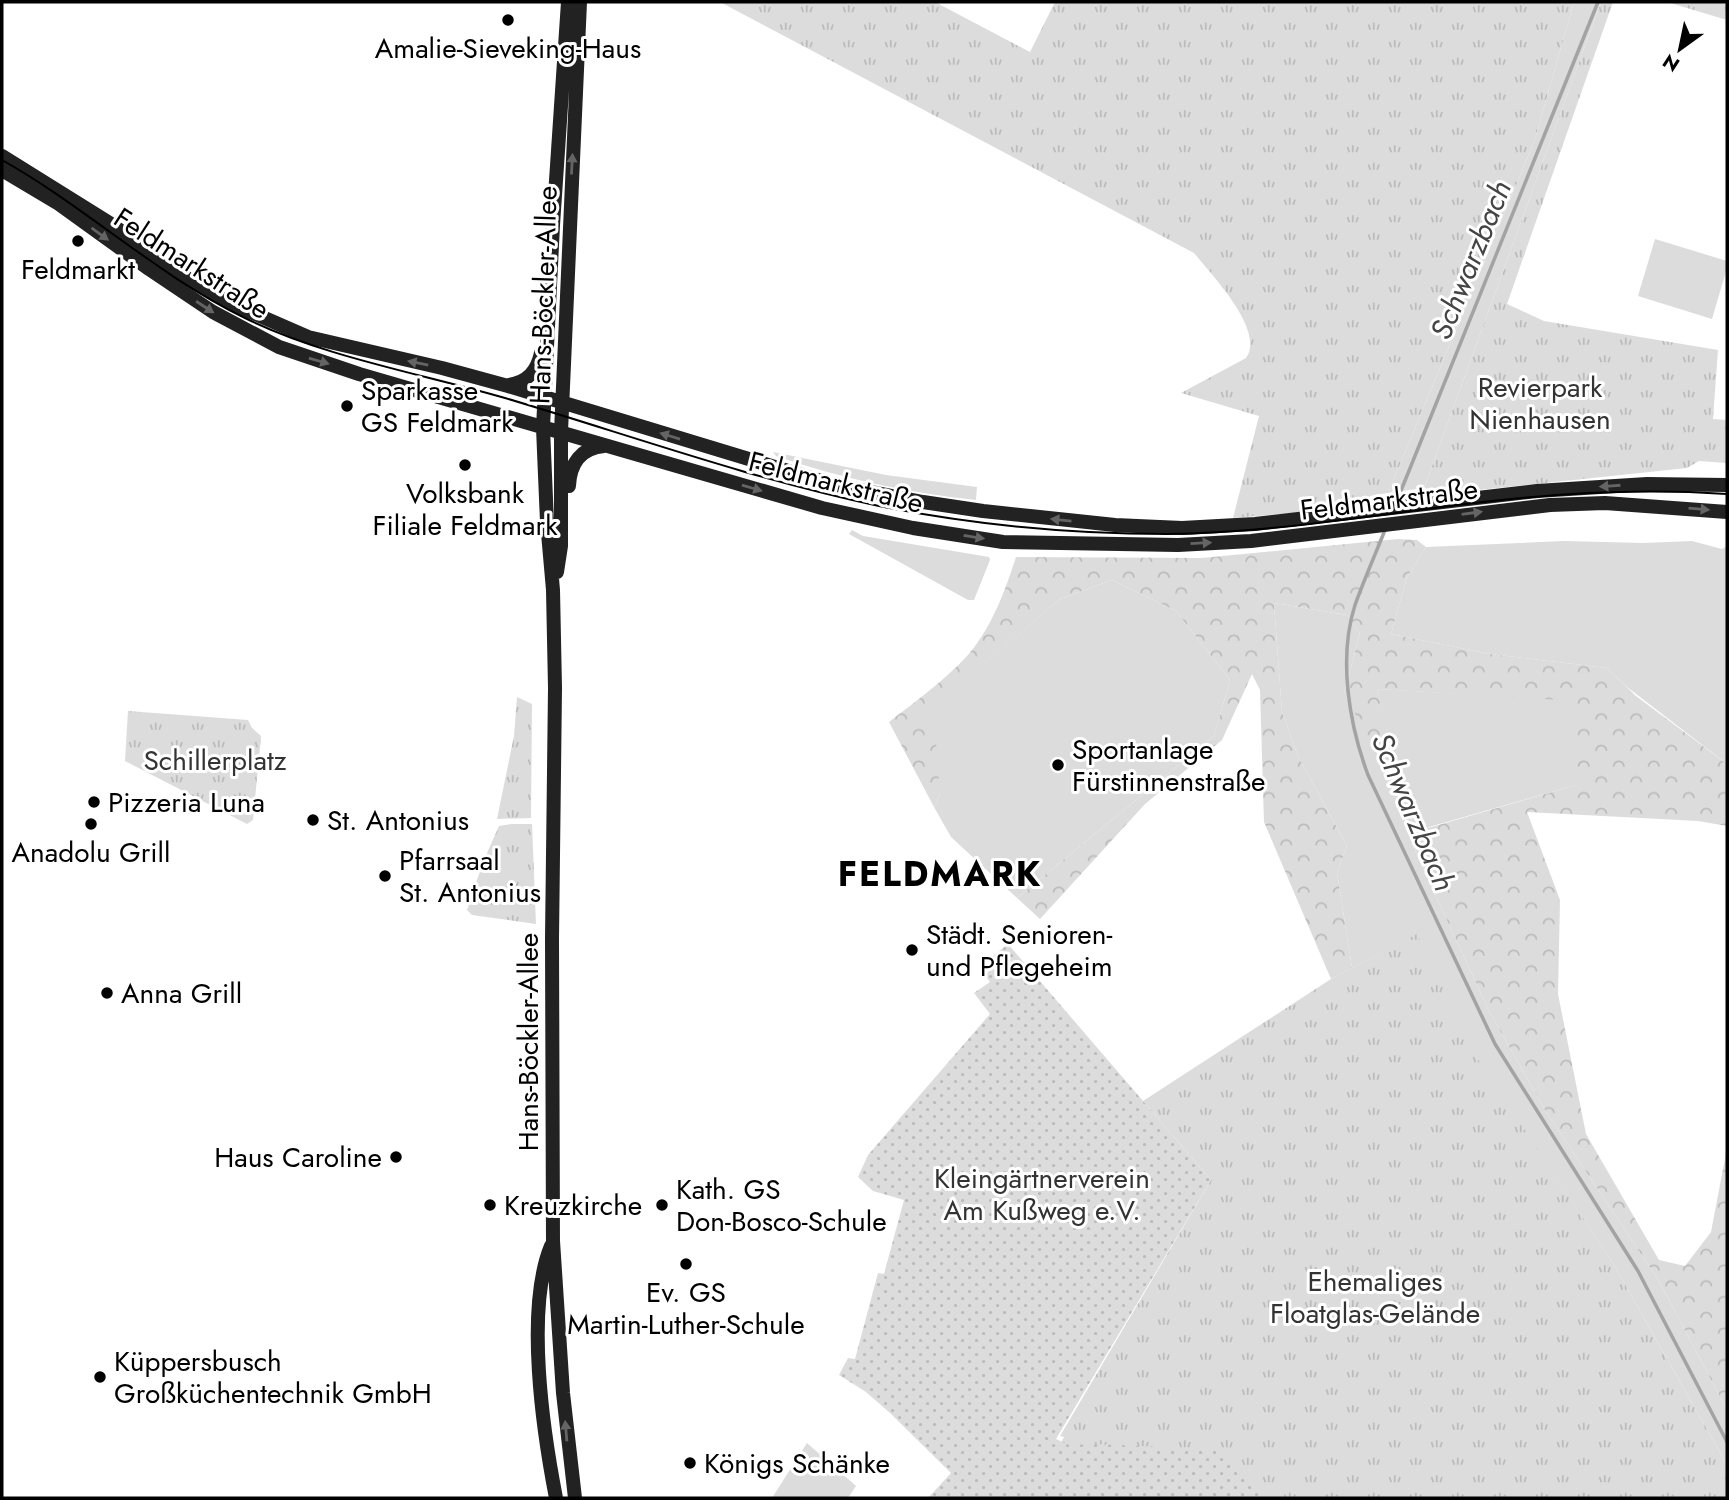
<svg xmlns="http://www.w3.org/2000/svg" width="1729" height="1500" viewBox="0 0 1729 1500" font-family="Jost,sans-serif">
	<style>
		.grass { fill: #dcdcdc }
		.forest { fill: url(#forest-crowns) }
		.park { fill: url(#park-tufts) }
		.garden { fill: url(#garden-dots) }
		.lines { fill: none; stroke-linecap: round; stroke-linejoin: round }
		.stream { stroke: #a3a3a3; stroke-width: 3.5 }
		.secondary { stroke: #222; stroke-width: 14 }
		.tram { stroke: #000; stroke-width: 2 }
		.oneway { fill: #646464 }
		.poi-dot { fill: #000; stroke: #fff; stroke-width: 2.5 }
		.labels { text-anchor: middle; stroke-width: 6; stroke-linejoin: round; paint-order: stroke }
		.poi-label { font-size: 28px; fill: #000; stroke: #fff; text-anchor: start }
		.street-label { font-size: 28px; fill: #000; stroke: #fff }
		.park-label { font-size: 28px; fill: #333; stroke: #fff }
		.water-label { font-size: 30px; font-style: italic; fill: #444; stroke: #fff }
		.district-label { font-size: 35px; font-weight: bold; letter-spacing: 2px; fill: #000; stroke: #fff }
	</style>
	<defs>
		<pattern id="forest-crowns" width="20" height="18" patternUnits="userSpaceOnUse" patternTransform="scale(1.75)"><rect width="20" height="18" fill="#dcdcdc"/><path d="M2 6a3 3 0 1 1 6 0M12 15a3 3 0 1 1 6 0" fill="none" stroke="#bbb"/></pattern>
		<pattern id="park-tufts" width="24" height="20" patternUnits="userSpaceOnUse" patternTransform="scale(1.75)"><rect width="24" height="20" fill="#dcdcdc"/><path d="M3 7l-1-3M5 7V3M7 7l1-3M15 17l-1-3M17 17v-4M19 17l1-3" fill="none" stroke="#bbb"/></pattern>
		<pattern id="garden-dots" width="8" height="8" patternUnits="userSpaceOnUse" patternTransform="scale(1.75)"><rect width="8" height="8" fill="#dcdcdc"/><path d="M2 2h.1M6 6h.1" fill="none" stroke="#bbb" stroke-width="1.8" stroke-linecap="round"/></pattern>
	</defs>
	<rect width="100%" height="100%" fill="#fff"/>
	<path class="grass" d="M1574,2H1601L1424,488L1388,493L1534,142Z
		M1655,239L1727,261V268L1712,319L1638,296Z
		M773,452L886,475L977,487L976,500C908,493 840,478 776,456Z
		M852,530L863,536L989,557L990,560L974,600H968L849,534Z
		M1564,541L1643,543L1692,541L1722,549L1727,546V764L1627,687L1607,668L1490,654L1391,634L1407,577L1426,547Z
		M1112,580L1176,611L1230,680L1214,736L1017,898L951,837L934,807L940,794L920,718L1060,599Z
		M1274,603L1347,615L1360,633L1344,693L1392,754L1377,689L1576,700V785L1429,827L1423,846L1415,851L1489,1011L1545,1110L1659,1281L1727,1410V1465L1613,1263L1474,1055L1417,935L1352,968L1337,872L1347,846L1298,756L1282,712Z
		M807,1443L856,1486L848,1498H772Z"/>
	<path class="forest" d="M1398,539L1417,540L1426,547L1407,577L1391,634L1490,654L1607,668L1636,696L1727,764V826L1698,821L1527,812L1560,900L1558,994L1586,1134L1659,1260L1685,1266L1711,1232L1727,1148V1410L1659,1281L1545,1110L1489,1011L1415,851L1423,846L1428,828L1576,785V701L1377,689L1393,754L1371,745L1344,693L1360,633L1347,615L1274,603L1282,712L1298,756L1347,846L1337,872L1352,968L1331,979L1264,822L1260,690L1252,674L1222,740L1145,804L1040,919L1017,898L1214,736L1230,680L1176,611L1112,580L1060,599L921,718L935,730L940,794L934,807L889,722C916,701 945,680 968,655C992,627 1005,591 1016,557L1202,558Z"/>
	<path class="park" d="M720,2H935L1030,52L1055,2H1574L1534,142L1388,493L1370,496L1367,504L1294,513L1233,518L1259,416L1181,393L1246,358C1266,331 1211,274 1194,253Z
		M1601,2H1613L1507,304L1544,321L1718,350L1713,419L1727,420V463L1699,461L1687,468L1441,494L1424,488Z
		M1667,2H1727V20Z
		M517,697L532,704L531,818L497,819L514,736Z
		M128,711L248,720L252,728L261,736L253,820L247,824L125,761Z
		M512,824H532L536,924L472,915L467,910L483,862L499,826Z
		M1417,934L1475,1055L1613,1263L1727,1465V1498H1253L1055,1453L1064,1437L1060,1436L1211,1180L1143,1101L1331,979Z"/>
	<path class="garden" d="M1008,944L1211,1180L1056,1439L1069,1445L1092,1444L1215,1449L1264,1498H928L951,1473L890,1413L866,1392L839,1375L848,1358L855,1359L878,1273L884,1274L904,1200L873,1191L858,1177L868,1155L990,1014L974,993L990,982L985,975L990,970L984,963Z"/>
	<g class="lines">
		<path class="stream" d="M1396,503L1598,2
			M1385,530C1375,555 1364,580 1355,605C1338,658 1349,724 1368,775L1495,1044L1638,1271L1727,1442"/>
		<path class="secondary" d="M568,2L553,225L543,428L547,522L553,590L555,688L552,939L553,1241L563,1393L575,1498
			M2,156L111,224L187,278L230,303L308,337L442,368L508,386L831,484L923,502L983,511L1115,525L1182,528L1255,524L1537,491L1647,484L1727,485
			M2,170L59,204L149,269L213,312L279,347L359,374L822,508L913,528L1003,542L1178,545L1251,541L1550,505L1605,503L1727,512
			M509,385C528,382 537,371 541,353L544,351
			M569,486C570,463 581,448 604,446
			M557,572L561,546V432L580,2
			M551,1246C525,1309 543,1431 556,1498"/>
		<path class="tram" d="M2,160C86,207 158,276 245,318C324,357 419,373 505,398C629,435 752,479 879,506C974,525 1071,534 1167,534C1276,533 1384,513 1492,501C1570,492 1649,489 1727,494"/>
	</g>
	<defs><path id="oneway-solid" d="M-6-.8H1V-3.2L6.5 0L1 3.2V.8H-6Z" transform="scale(1.75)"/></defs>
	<g class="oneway">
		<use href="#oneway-solid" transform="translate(572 164) rotate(-87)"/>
		<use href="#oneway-solid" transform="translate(100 234) rotate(36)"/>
		<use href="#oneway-solid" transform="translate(205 307) rotate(33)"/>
		<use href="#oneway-solid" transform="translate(319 361) rotate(16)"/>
		<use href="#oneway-solid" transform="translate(418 363) rotate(-168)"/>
		<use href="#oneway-solid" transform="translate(670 436) rotate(-163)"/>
		<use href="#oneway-solid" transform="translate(1610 486) rotate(176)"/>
		<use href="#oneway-solid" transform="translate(752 488) rotate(16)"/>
		<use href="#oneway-solid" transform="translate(1699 509) rotate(5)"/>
		<use href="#oneway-solid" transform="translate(1472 513) rotate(-8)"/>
		<use href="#oneway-solid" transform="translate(1061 520) rotate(-174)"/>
		<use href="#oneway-solid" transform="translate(974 537) rotate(9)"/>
		<use href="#oneway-solid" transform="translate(1201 543) rotate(-3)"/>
		<use href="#oneway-solid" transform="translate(566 1431) rotate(-95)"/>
	</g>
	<g class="poi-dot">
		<circle cx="508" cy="20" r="7"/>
		<circle cx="78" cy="241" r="7"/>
		<circle cx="347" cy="406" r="7"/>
		<circle cx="465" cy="465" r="7"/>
		<circle cx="1058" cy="765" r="7"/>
		<circle cx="94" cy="802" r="7"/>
		<circle cx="313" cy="820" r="7"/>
		<circle cx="91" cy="824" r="7"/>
		<circle cx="385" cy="876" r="7"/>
		<circle cx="912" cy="950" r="7"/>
		<circle cx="107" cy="993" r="7"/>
		<circle cx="396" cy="1157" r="7"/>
		<circle cx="490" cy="1205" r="7"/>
		<circle cx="662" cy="1205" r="7"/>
		<circle cx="686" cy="1264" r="7"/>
		<circle cx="100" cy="1377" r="7"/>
		<circle cx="690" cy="1463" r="7"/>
	</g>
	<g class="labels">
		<g class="poi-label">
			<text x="508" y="58" text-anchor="middle">Amalie-Sieveking-Haus</text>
			<text x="78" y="279" text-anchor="middle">Feldmarkt</text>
			<text x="361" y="400">Sparkasse<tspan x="361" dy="32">GS Feldmark</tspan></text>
			<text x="465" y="503" text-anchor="middle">Volksbank<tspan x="465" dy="32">Filiale Feldmark</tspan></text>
			<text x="1072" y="759">Sportanlage<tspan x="1072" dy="32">Fürstinnenstraße</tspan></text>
			<text x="108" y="812">Pizzeria Luna</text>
			<text x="327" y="830">St. Antonius</text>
			<text x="91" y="862" text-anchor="middle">Anadolu Grill</text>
			<text x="399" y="870">Pfarrsaal<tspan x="399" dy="32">St. Antonius</tspan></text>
			<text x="926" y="944">Städt. Senioren-<tspan x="926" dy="32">und Pflegeheim</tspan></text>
			<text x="121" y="1003">Anna Grill</text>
			<text x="382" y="1167" text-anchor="end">Haus Caroline</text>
			<text x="676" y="1199">Kath. GS<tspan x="676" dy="32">Don-Bosco-Schule</tspan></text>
			<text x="504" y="1215">Kreuzkirche</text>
			<text x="686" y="1302" text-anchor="middle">Ev. GS<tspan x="686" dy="32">Martin-Luther-Schule</tspan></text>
			<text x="114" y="1371">Küppersbusch<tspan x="114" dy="32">Großküchentechnik GmbH</tspan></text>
			<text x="704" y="1473">Königs Schänke</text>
		</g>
		<g class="street-label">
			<text transform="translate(192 263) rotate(33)" y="10">Feldmarkstraße</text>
			<text transform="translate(543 295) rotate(-88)" y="10">Hans-Böckler-Allee</text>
			<text transform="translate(836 482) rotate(14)" y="10">Feldmarkstraße</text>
			<text transform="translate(1389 499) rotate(-7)" y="10">Feldmarkstraße</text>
			<text transform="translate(528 1042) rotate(-90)" y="10">Hans-Böckler-Allee</text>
		</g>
		<g class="park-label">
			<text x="1540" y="397">Revierpark<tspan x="1540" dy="32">Nienhausen</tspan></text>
			<text x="215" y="770">Schillerplatz</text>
			<text x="1042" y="1188">Kleingärtnerverein<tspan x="1042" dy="32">Am Kußweg e.V.</tspan></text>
			<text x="1375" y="1291">Ehemaliges<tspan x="1375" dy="32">Floatglas-Gelände</tspan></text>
		</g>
		<g class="water-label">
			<text transform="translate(1471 260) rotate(-68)" y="10">Schwarzbach</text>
			<text transform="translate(1413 812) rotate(67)" y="10">Schwarzbach</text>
		</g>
		<g class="district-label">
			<text x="940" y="886">FELDMARK</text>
		</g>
	</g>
	<rect width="1729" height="1500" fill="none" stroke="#000000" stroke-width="7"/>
	<g transform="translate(1680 49) rotate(213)" stroke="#ffffff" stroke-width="5" paint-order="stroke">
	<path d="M0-5L12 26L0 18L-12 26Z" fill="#000000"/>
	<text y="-10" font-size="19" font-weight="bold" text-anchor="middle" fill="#000000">N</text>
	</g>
</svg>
